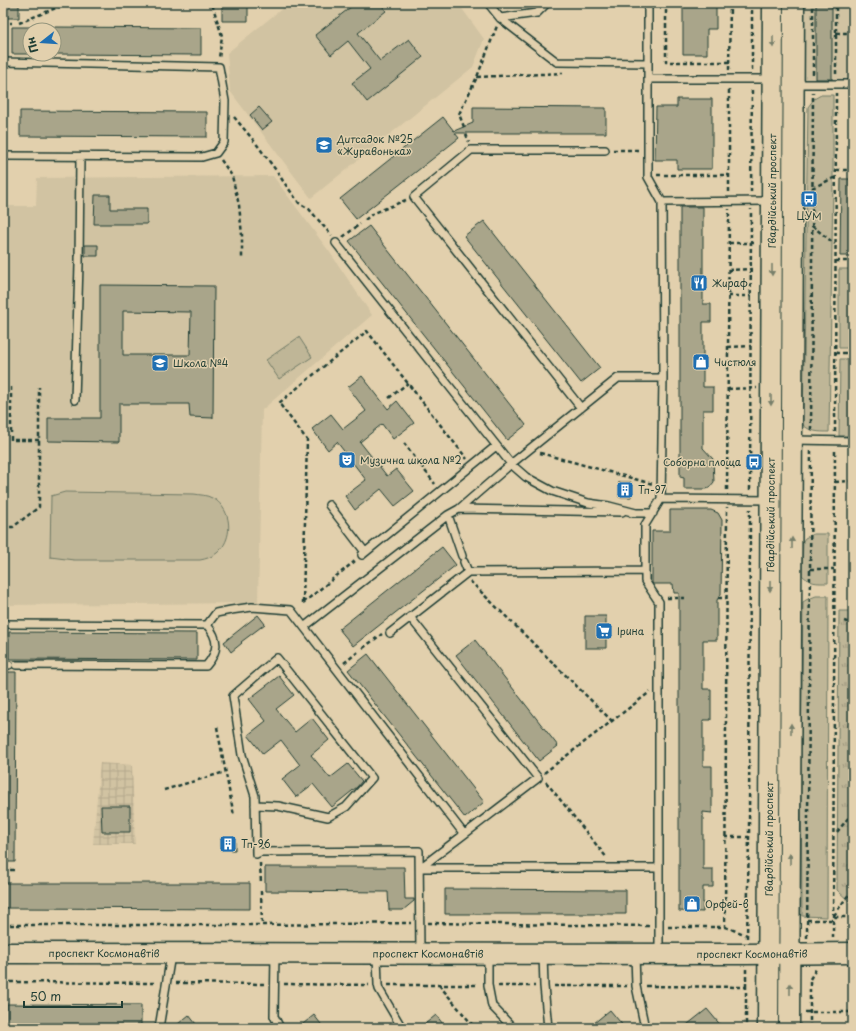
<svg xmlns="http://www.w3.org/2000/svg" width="856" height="1031" viewBox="0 0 856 1031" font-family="'Playpen Sans',sans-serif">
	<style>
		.built { fill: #d1c3a2 }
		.industrial { fill: url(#industrial-grid) }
		.grass { fill: #bfb697; stroke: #6f7a66 }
		.park { fill: url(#park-tufts); stroke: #6f7a66 }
		.building { fill: #a9a58a; stroke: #1f3d34; fill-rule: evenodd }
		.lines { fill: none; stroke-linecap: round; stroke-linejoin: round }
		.lane-casing { stroke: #1f3d34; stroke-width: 10 }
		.secondary-casing { stroke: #1f3d34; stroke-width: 23 }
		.path { stroke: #1f3d34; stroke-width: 2.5; stroke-dasharray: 4 3; stroke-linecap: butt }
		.lane { stroke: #e2d0ad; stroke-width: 7 }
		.secondary { stroke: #e2d0ad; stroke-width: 20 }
		.oneway { fill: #777f6a }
		.labels { text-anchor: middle; stroke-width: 3; stroke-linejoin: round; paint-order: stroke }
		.poi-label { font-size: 10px; fill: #1f3d34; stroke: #e2d0ad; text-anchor: start }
		.street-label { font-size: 10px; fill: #1f3d34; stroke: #e2d0ad }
	</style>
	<defs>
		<pattern id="industrial-grid" width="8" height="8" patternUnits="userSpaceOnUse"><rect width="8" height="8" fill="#d1c3a2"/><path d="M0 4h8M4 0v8" fill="none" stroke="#b3a88c"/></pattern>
		<pattern id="park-tufts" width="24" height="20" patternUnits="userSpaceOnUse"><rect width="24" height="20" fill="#bfb697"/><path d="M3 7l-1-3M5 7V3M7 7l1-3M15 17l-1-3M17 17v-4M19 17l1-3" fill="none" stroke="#9b957c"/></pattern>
	</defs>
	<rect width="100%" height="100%" fill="#e2d0ad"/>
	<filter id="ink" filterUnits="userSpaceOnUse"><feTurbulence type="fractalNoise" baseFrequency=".025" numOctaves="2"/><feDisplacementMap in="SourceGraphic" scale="8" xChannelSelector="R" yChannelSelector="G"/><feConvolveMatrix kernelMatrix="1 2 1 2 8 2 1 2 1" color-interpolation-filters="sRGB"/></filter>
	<g filter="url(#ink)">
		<path class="built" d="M289,3H458L484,39L473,67L311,198L230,91L227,53Z
			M804,3H853V80H804Z
			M273,176L331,254L372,315L262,410L258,603L3,605V206H36L37,178Z"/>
		<path class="industrial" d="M100,763L132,765L135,844H93Z"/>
		<path class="grass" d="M821,95H833V182L829,432C818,432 811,432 803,425L808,107L814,99Z
			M839,269H853V348H839Z
			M299,337L312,357L279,379L266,360Z
			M840,359H853V436H839Z
			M65,492L194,494C200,495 207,495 212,498C218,500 222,506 225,511C232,525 229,543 217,553C212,557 206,559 200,560H74L50,557L51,496Z
			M813,534H828V583C816,583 811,584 802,575L803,541L805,538Z
			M816,596H828L827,917L802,916L801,756L803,602L806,600Z"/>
		<path class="park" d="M839,611H853V905L837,890Z"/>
		<path class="building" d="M3,3H19V18H3Z
			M222,3H248V21H222Z
			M356,3H380L386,11L358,33L380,61L409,39L423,57L367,102L352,83L370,69L348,41L331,55L315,35Z
			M683,3H716V29H707V54H683Z
			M816,3H832V79H816Z
			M12,27H30V54H12Z
			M54,27L201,28V55L54,54Z
			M677,99H712V169H677V160H655L656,107H677Z
			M259,107L272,122L262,130L250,115Z
			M473,107L606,108V133H455L459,138L356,219L340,199L443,117L454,131L473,123Z
			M20,111L207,112V137L20,136Z
			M841,179H853V256H840Z
			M95,195H110V209H147V224H94Z
			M680,207H703V304H711V322H703V387H713V410H703V448L713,459L714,482L709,488L705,489H684V478L680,477Z
			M484,221L600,368L581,383L464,236Z
			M369,226L526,425L507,440L349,241Z
			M85,245H98V256H85Z
			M100,285L214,286L213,418L190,417L189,404H119V442L48,441V418H100ZM123,311L191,312L190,355H123Z
			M362,376L388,409L397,401L414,423L393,439L382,424L360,442L387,476L396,469L414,491L395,506L381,489L355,510L345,496L366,480L337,442L328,450L312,429L331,414L343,429L366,411L348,387Z
			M619,482H631V497H619Z
			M670,510H711L718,513L722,520L721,594L717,600V640H703V689H711V720H703V766H712V813L703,812V869H713V887H703V912L679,911V593H674L673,584H653L652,583V531H670Z
			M442,547L456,565L353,646L339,629Z
			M258,615L265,624L241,642L242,643L231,652L224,642Z
			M585,616H606V648H585Z
			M9,632L197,633V660L9,659Z
			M475,640L558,746L539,761L456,655Z
			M368,654L484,802L465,818L348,670Z
			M3,672H16L15,862H3Z
			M279,676L294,695L276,709L295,732L312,718L329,740L311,755L330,778L348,764L362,781L357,787L332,807L313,784L296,797L282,779L300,765L281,740L263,754L248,735L266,721L249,699Z
			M101,806H130V832H102Z
			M221,838H235V850H221Z
			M265,867H404L405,899H414V901L403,910H389L388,892L265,891Z
			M3,883H250V909L3,908Z
			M445,889L626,890V914H445Z
			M7,1004L141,1005V1028H7Z
			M707,1009L723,1028H683Z
			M610,1010L625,1028H588Z
			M189,1015L199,1028H173Z
			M314,1015L324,1028H298Z
			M436,1015L446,1028H420Z"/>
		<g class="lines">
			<g class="lane-casing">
				<path id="lane" d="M488,3L500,18L557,62L648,63
					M648,3V177L662,202L663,378L661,499
					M500,18L537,13L547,3
					M3,62L219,67L225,101L224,142L216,153L202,157L3,156
					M648,79H772
					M795,84H853
					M662,202L770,201
					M336,243L511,464L526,477L552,491L588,503L609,506L636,513
					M75,400L79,264L80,157
					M581,408L414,197L471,150H605
					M793,440L853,441
					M329,505L365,552
					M459,509L511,464L618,378H663
					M632,513H653
					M448,515L462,556
					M362,555L496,446
					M464,562L468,572
					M410,617L538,778L420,868
					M3,624L207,625C219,639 219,651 206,666L16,665
					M207,625L216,613L231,610L252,607L291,610L464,834
					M304,627L448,515L459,509L622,512
					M390,633L468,572L645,571
					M3,665H9
					M255,805L278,806L328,817L346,807L372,778L277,658L233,696L242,755L255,796L256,854L260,852L419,851L420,952
					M420,868H659
					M659,953V602L645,581V525L661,499L769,500
					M275,954L274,1016L280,1028
					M377,954L378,985L379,989L402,1028
					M488,954V985L492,1006L513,1028
					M543,954L544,986L548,1028
					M635,954L636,986L645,1028
					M159,1028L171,955"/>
			</g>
			<g class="secondary-casing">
				<g id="secondary">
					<path id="s1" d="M3,953L746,954L853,953"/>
					<path id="s2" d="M768,1028L773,3"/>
					<path d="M789,1028L794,3"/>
				</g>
			</g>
			<path class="path" d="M205,3L213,7L222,36L219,58
				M666,3V62H729
				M3,23H12
				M19,23L68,3
				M836,33H853
				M729,70L730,3
				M752,70V3
				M813,74V3
				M836,74V3
				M477,77L563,73
				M234,117L255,142L278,173L283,181L299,203L309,209L332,236
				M464,127L459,114L477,77L497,26
				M466,134L469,142
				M613,150H638
				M221,160L232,176L239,205L242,235V259
				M836,170H853
				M657,175H729
				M812,188L836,177
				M729,192V87
				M751,192L752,87
				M365,220L372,214L406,200
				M812,226L835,244
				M343,237L360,224
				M729,243H757
				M836,261H853
				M728,270L752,269
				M728,296H752
				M728,347L751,346
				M835,353H853
				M728,364H751
				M11,387V440H39
				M728,389L757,388
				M389,398L408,383
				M811,430L813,93
				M835,432L836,93
				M404,443L435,484
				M540,453L653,484
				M835,482L852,481
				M727,490L729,209
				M750,490L751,209
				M3,527H13L39,507V387
				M810,569H834
				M470,581L612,721
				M667,598H688
				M718,598H726
				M303,603L307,440L279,403L367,331L467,459
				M303,603L355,561
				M844,621L853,624
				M363,648L382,634
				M344,663L358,652
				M217,727L234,816
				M544,773L650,692
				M546,782L607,858
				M164,790L225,772
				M837,832L853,812
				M725,837H749
				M260,863L261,883
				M3,870H17
				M853,890L846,898L833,917H853
				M261,891L262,925
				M807,920H833
				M428,923L649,926
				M3,925H262L411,923
				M668,927H725L727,507
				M725,927L747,935
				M747,938L749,837L750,509
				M807,938L811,449
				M833,938L835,449
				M3,982L157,983
				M176,983L265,984
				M284,984L369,985
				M388,985H479
				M439,985L475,1028
				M498,986H535
				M554,986H627
				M646,986L746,987V1028
				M746,987V969
				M805,1012H853
				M810,1028V979L816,969"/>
			<use href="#lane" class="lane"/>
			<use href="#secondary" class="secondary"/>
		</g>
		<defs><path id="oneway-solid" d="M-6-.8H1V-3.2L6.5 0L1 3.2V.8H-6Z"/></defs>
		<g class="oneway">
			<use href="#oneway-solid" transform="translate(773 42) rotate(90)"/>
			<use href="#oneway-solid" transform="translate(772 270) rotate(90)"/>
			<use href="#oneway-solid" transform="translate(771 400) rotate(90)"/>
			<use href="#oneway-solid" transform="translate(792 543) rotate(-90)"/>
			<use href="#oneway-solid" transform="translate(770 586) rotate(90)"/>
			<use href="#oneway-solid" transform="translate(791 729) rotate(-90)"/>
			<use href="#oneway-solid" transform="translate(790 859) rotate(-90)"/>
			<use href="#oneway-solid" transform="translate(790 989) rotate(-90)"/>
		</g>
	</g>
	<defs>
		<g id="school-square" transform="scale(0.9)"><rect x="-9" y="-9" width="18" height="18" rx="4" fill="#1f6fb2" stroke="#e2d0ad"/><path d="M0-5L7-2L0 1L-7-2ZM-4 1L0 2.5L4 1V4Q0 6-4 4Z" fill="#fff"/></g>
		<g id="bus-square" transform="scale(0.9)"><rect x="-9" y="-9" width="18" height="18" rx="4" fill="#1f6fb2" stroke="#e2d0ad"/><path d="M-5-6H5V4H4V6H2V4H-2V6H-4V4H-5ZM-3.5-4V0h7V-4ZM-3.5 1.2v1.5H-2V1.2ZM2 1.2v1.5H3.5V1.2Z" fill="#fff"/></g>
		<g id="restaurant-square" transform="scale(0.9)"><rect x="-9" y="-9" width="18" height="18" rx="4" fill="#1f6fb2" stroke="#e2d0ad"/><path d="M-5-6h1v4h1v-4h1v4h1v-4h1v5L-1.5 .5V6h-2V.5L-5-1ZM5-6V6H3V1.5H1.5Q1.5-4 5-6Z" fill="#fff"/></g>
		<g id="shop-square" transform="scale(0.9)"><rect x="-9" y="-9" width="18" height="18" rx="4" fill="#1f6fb2" stroke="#e2d0ad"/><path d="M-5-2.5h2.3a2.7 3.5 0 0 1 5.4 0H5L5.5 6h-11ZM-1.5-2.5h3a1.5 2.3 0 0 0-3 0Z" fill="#fff"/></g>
		<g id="theatre-square" transform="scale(0.9)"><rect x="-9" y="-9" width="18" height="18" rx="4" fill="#1f6fb2" stroke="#e2d0ad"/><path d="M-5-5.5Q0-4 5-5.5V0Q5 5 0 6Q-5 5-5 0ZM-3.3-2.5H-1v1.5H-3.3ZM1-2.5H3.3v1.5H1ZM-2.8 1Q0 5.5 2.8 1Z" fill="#fff"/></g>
		<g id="building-square" transform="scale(0.9)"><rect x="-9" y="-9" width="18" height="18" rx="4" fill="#1f6fb2" stroke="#e2d0ad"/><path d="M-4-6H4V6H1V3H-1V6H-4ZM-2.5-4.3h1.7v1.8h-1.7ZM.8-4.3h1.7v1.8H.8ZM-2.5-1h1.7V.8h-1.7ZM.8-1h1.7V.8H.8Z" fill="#fff"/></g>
		<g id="supermarket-square" transform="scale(0.9)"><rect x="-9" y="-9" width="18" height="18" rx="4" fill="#1f6fb2" stroke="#e2d0ad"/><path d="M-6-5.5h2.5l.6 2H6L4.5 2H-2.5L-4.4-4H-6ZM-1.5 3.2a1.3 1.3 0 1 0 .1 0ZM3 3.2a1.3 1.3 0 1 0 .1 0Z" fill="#fff"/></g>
	</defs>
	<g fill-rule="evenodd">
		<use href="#school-square" x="324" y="145"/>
		<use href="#bus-square" x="809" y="199"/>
		<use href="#restaurant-square" x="699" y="283"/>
		<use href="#shop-square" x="701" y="362"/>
		<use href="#school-square" x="160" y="363"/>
		<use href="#theatre-square" x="347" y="460"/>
		<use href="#bus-square" x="754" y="462"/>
		<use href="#building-square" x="625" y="490"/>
		<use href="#supermarket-square" x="604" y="631"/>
		<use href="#building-square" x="228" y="844"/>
		<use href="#shop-square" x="692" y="904"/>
	</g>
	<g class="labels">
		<g class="poi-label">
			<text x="337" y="143">Дитсадок №25<tspan x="337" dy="12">«Журавонька»</tspan></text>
			<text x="809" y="220" text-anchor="middle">ЦУМ</text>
			<text x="712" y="287">Жираф</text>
			<text x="714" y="366">Чистюля</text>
			<text x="173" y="367">Школа №4</text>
			<text x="360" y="464">Музична школа №2</text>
			<text x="741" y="466" text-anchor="end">Соборна площа</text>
			<text x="638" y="494">Тп-97</text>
			<text x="617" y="635">Ірина</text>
			<text x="241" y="848">Тп-96</text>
			<text x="705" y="908">Орфей-в</text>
		</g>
		<g class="street-label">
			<text dy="4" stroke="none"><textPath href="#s2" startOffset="837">Гвардійський проспект</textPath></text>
			<text dy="4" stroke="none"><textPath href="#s2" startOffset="513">Гвардійський проспект</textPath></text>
			<text dy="4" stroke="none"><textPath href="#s2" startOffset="189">Гвардійський проспект</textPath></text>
			<text dy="4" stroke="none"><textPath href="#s1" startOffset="101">проспект Космонавтів</textPath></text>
			<text dy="4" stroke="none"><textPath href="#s1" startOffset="425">проспект Космонавтів</textPath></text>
			<text dy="4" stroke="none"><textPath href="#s1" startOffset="749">проспект Космонавтів</textPath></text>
		</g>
	</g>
	<rect width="856" height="1031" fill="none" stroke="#e2d0ad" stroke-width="16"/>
	<rect x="8" y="8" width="840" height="1015" fill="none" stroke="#1f3d34" stroke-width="1.5" filter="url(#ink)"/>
	<g transform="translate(42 42) rotate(253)"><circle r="19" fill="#e2d0ad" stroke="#94957d"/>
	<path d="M0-3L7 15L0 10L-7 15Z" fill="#1f6fb2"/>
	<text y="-6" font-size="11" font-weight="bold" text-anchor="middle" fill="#1f3d34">Пн</text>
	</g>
	<path d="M24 1001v6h98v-6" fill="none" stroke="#1f3d34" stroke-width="2"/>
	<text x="30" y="1001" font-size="12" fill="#1f3d34" stroke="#e2d0ad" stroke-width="3" paint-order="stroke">50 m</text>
</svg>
